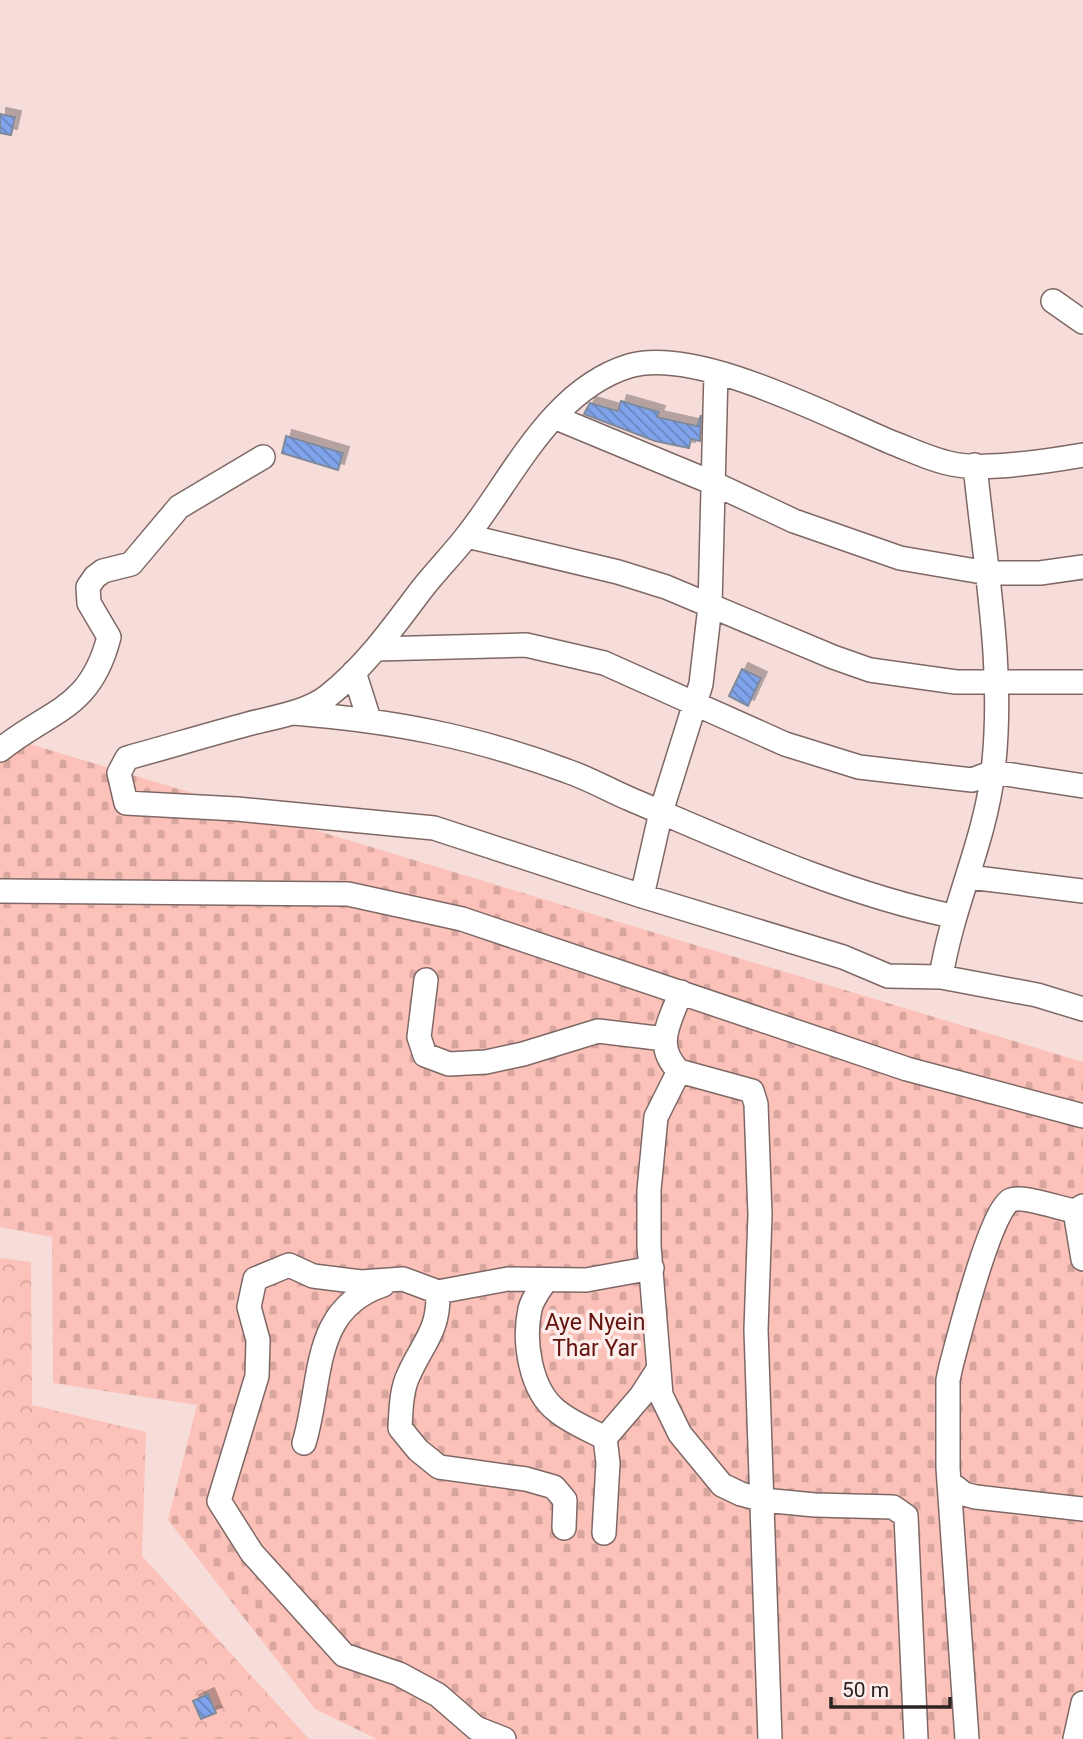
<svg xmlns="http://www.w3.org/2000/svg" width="1083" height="1739" viewBox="0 0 1083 1739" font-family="Roboto,sans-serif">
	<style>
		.forest { fill: url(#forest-crowns) }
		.cemetery { fill: url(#cemetery-stones) }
		.building { fill: url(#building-back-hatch); stroke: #808a9b; stroke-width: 2; filter: url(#shadow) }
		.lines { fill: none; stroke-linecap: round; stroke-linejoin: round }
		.minor-casing { stroke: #7e6865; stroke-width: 26 }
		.minor { stroke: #fff; stroke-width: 23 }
		.labels { text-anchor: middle; stroke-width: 7; stroke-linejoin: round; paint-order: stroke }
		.park-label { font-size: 23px; fill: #63140f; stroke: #fdedeb }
	</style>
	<defs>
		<pattern id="forest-crowns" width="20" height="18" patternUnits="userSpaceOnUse" patternTransform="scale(1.75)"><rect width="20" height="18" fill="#fcc1b8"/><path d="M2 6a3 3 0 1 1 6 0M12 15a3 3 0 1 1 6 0" fill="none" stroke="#d8a69e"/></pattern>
		<pattern id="cemetery-stones" width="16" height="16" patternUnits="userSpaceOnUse" patternTransform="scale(1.75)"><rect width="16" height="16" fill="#fcc1b8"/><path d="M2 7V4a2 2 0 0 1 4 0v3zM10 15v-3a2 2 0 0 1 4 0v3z" fill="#d8a69e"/></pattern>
		<pattern id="building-back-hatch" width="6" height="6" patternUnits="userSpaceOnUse" patternTransform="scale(1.75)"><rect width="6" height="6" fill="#7fa4eb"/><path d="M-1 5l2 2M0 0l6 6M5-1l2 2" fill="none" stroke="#6885be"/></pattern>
		<filter id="shadow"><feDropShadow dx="6" dy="-6" stdDeviation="0" flood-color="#0004"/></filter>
	</defs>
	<rect width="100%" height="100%" fill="#f7ddda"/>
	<path class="forest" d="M0,1258L31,1262L32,1405L146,1432L142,1556L309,1739H0Z"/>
	<path class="cemetery" d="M0,735L1083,1062V1739H377L315,1709L168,1520L197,1405L53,1383L52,1237L0,1227Z"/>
	<path class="building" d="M0,114L15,117L11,135L0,133Z
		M621,401L659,412L657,417L697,426L701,415L700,441L691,439L689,448L655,441L584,414L590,403L618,411Z
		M286,436L343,453L338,470L282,453Z
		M742,669L761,678L748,706L729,696Z
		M208,1694L216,1713L201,1719L193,1701Z"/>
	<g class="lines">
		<g class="minor-casing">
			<path id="minor" d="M1053,301L1083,322
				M554,417L713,483L794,521L900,558L988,573H1040L1083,567
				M1083,455C1048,461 992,470 958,465C936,462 914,451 893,443C828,416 696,346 629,366C551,390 513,478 466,537C452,555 436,571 422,589C393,627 366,666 328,696C306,713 274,717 248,724C207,735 167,747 127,758L119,773L126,803L237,809L434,828L642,896L843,957L888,976L941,977L1037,995L1083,1009
				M467,536L618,572L666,587L833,657L870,670L956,682H1083
				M377,649L526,645L604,663L785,744L859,767L972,780L993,772L1083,786
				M354,672L369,719
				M294,713C393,721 473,736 567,771C588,778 609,790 630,799C734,843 841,893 952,916
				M0,750C51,709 90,710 109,637L89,603L88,587L95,577L103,571L131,564L179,507L263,457
				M969,877L1083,891
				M0,891L348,894L462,919L907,1069L1083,1116
				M642,896L661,812L701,684L710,606L716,373
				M941,977C952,906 985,842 993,771C1005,668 985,567 975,465
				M426,980L419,1037L425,1055L449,1064L486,1062L523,1054L598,1031L665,1039
				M681,992C670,1021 653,1046 679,1071L656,1117L649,1190V1246L661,1395L680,1434L722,1485L741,1494L763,1500L815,1505L893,1507L906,1516L916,1739
				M679,1071L752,1091L756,1104L760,1215L756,1330L770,1739
				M1075,1211L1083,1259
				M546,1280C541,1288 532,1299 530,1309C523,1341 530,1390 557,1411C570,1422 590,1430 605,1438
				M438,1292C439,1331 424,1341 409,1374C401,1390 401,1410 400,1428L418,1450L439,1467L526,1479L554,1487L565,1500L564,1528
				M304,1443C323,1381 310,1309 383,1285
				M949,1482L964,1494L976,1497L1083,1509
				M604,1533L608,1463L605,1438L641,1396L659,1368
				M504,1739L476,1728L438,1695L399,1674L344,1655L252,1553L219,1501L257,1376L258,1340L249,1307L255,1279L289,1265L313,1276L361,1282L403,1279L438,1292L508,1279L586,1280L652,1268
				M967,1739L948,1468V1380L951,1366C958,1340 991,1208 1011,1200C1024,1195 1060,1209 1075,1211L1083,1206
				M1075,1739L1083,1703"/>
		</g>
		<use href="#minor" class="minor"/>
	</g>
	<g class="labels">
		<g class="park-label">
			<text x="595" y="1330">Aye Nyein<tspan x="595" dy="26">Thar Yar</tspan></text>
		</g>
	</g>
	<path d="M831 1697v10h119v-10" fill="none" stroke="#2c2322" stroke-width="3.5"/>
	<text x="842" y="1697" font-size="21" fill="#2c2322" stroke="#fdedeb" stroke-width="5" paint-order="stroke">50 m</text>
</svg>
